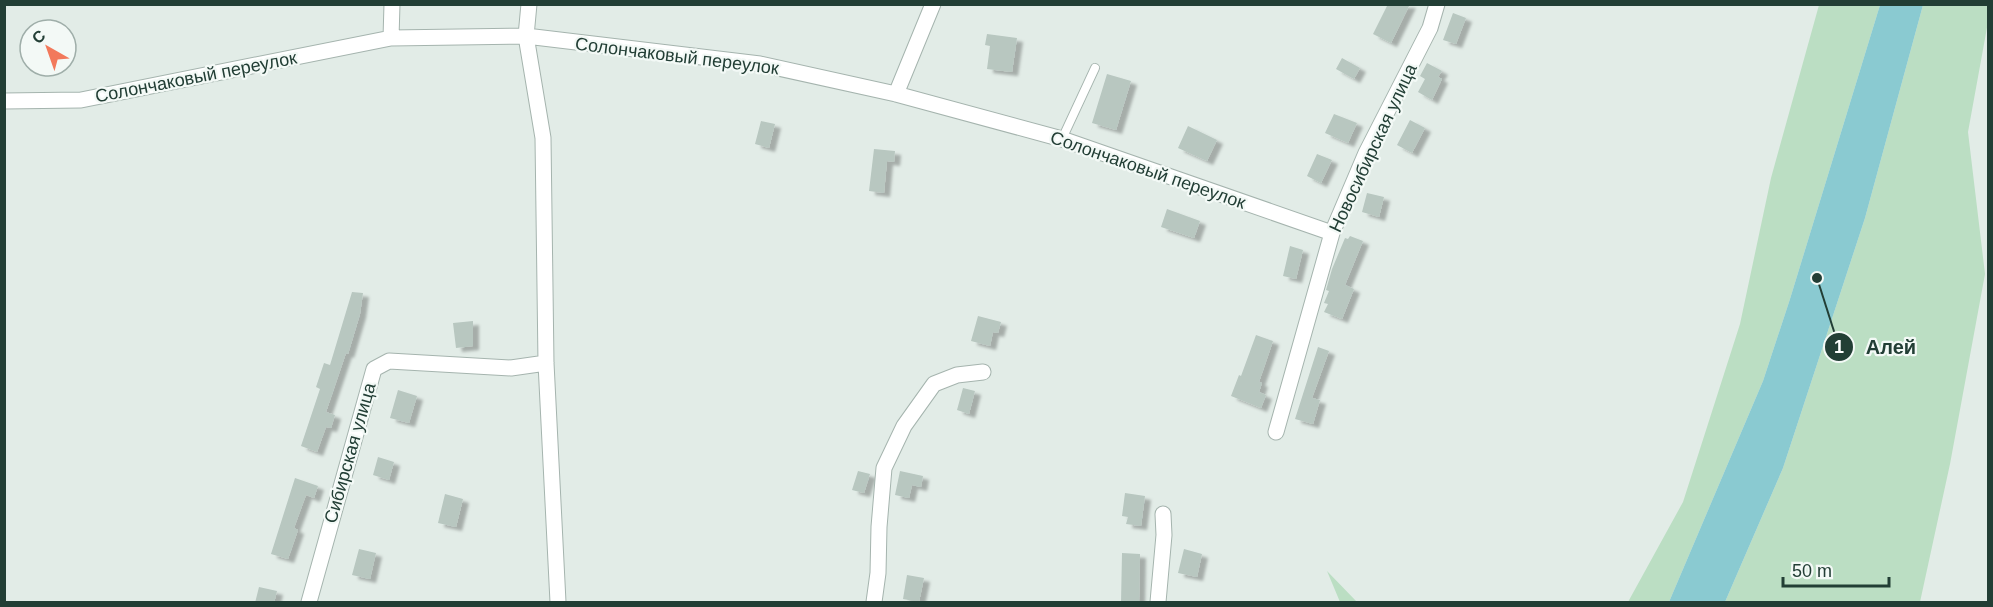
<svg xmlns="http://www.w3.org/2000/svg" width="1993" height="607" viewBox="0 0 1993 607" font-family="Arial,sans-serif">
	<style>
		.green { fill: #bbdec3 }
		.water { fill: #8acad1 }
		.building { fill: #b8c7c0; filter: url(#shadow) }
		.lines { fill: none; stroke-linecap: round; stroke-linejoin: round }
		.lane-casing { stroke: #a5b4ae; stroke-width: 10 }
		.street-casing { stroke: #a5b4ae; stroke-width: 17 }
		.lane { stroke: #fff; stroke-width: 8 }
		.street { stroke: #fff; stroke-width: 15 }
		.labels { text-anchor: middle; stroke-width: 4.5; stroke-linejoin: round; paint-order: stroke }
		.street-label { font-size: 18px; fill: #223e35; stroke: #f3f9f6 }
		.leader { fill: none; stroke: #223e35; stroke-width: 2 }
		.callout-dot { fill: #223e35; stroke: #f3f9f6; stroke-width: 2 }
		.mark-label { font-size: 18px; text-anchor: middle; font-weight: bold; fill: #fff }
		.callout-label { font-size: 20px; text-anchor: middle; font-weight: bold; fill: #223e35; stroke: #f3f9f6; stroke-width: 4.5; stroke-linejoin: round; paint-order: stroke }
	</style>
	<defs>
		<filter id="shadow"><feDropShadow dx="6" dy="4" stdDeviation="1.5" flood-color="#0004"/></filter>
	</defs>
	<rect width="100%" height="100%" fill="#e2ece7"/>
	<path class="green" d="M1819,5H1880L1790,299L1763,381L1669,602H1628L1683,502L1740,324L1771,178Z
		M1923,5H1988V22L1968,132L1985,274L1950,464L1920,602H1725L1783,468L1865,218Z
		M1327,571L1357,602H1340Z"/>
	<path class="water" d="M1880,5H1923L1865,218L1783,468L1725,602H1669L1763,381L1790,299Z"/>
	<path class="building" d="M1388,4H1410L1391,43L1373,34Z
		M1453,13L1466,18L1456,44L1443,40Z
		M987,34L1017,38L1012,72L987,69L990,46L985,45Z
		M1342,58L1360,68L1354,79L1336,69Z
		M1427,63L1442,71L1438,77L1442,79L1432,100L1418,92L1425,79L1420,76Z
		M1107,74L1131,81L1116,130L1092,123Z
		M1334,114L1357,123L1348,143L1325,133Z
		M1410,120L1425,128L1412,153L1397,145Z
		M761,121L775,124L769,148L755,144Z
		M1188,126L1217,140L1207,161L1178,148Z
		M874,149L895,151L894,162L887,161L884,193L869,191Z
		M1317,154L1332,160L1321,183L1307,176Z
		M1367,193L1384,197L1379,217L1362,212Z
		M1167,209L1200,221L1194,238L1161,227Z
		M1350,236L1363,241L1345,285L1354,289L1342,319L1324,312L1328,304L1324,303L1329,291L1326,290L1332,269L1345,238L1348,239Z
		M1290,246L1303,250L1296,279L1283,276Z
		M352,292L363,293L360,314L348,354L346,353L326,412L335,415L331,428L326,427L317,452L301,446L320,389L316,387L324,363L330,365Z
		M978,316L1001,322L998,333L993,332L990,346L971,341Z
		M473,321V346L456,348L453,323Z
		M1256,335L1273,341L1259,382L1262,383L1259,392L1266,395L1261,408L1231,396L1239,375L1241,376Z
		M1318,347L1329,351L1312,398L1320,400L1313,424L1295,419Z
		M963,388L975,391L969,414L957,410Z
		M398,390L417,396L409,423L390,418Z
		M378,457L394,462L389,480L373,475Z
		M858,471L870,474L864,493L852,490Z
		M900,471L923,476L921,487L912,485L909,498L895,495Z
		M295,478L318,486L314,498L306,495L294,528L298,530L288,559L271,554Z
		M1125,493L1145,496L1141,526L1126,524L1128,517L1122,516Z
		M445,494L463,499L456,527L438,523Z
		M359,549L376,553L370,579L352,575Z
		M1184,549L1202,554L1197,577L1178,573Z
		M1122,553L1140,554L1139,603H1121Z
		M907,575L924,578L919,602L903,599Z
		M259,587L277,591L274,603H255Z"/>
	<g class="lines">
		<g class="lane-casing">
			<path id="lane" d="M1062,139L1095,68"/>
		</g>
		<g class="street-casing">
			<path id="street" d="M529,4L526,36L543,138L546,363L558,602
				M391,38L392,4
				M896,94L933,4
				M4,101L81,100L391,38L526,36L760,64L896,94L1062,139L1332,233
				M1276,432L1332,233L1366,153L1430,28L1437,4
				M309,602L374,369L389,361L511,368L546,363
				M874,602L878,573L879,527L884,468L904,426L934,384L957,375L983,372
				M1158,602L1164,535L1163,514"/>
		</g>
		<use href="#lane" class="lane"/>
		<use href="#street" class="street"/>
	</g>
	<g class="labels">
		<g class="street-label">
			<text transform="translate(677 56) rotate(7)" y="6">Солончаковый переулок</text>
			<text transform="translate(196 77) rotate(-11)" y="6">Солончаковый переулок</text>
			<text transform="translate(1373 148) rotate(-65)" y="6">Новосибирская улица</text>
			<text transform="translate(1148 170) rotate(19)" y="6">Солончаковый переулок</text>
			<text transform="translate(350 453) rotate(-74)" y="6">Сибирская улица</text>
		</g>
	</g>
	<path class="leader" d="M1817 278L1839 347"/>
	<g class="callout-dot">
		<circle cx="1817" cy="278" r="6"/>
		<circle cx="1839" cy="347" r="15"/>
	</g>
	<g class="mark-label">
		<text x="1839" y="353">1</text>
	</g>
	<g class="callout-label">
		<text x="1891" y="354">Алей</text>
	</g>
	<rect width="1993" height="607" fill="none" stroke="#223e35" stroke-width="12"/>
	<g transform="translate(48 48) rotate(320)"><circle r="28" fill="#f3f9f6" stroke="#9faea9" stroke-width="1.5"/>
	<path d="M0-4.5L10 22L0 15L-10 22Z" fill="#f2795b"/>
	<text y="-9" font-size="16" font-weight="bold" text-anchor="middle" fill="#223e35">С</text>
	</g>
	<path d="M1783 577v9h106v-9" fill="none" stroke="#223e35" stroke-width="3"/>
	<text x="1792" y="577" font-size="18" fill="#223e35" stroke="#f3f9f6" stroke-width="4.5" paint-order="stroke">50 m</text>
</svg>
